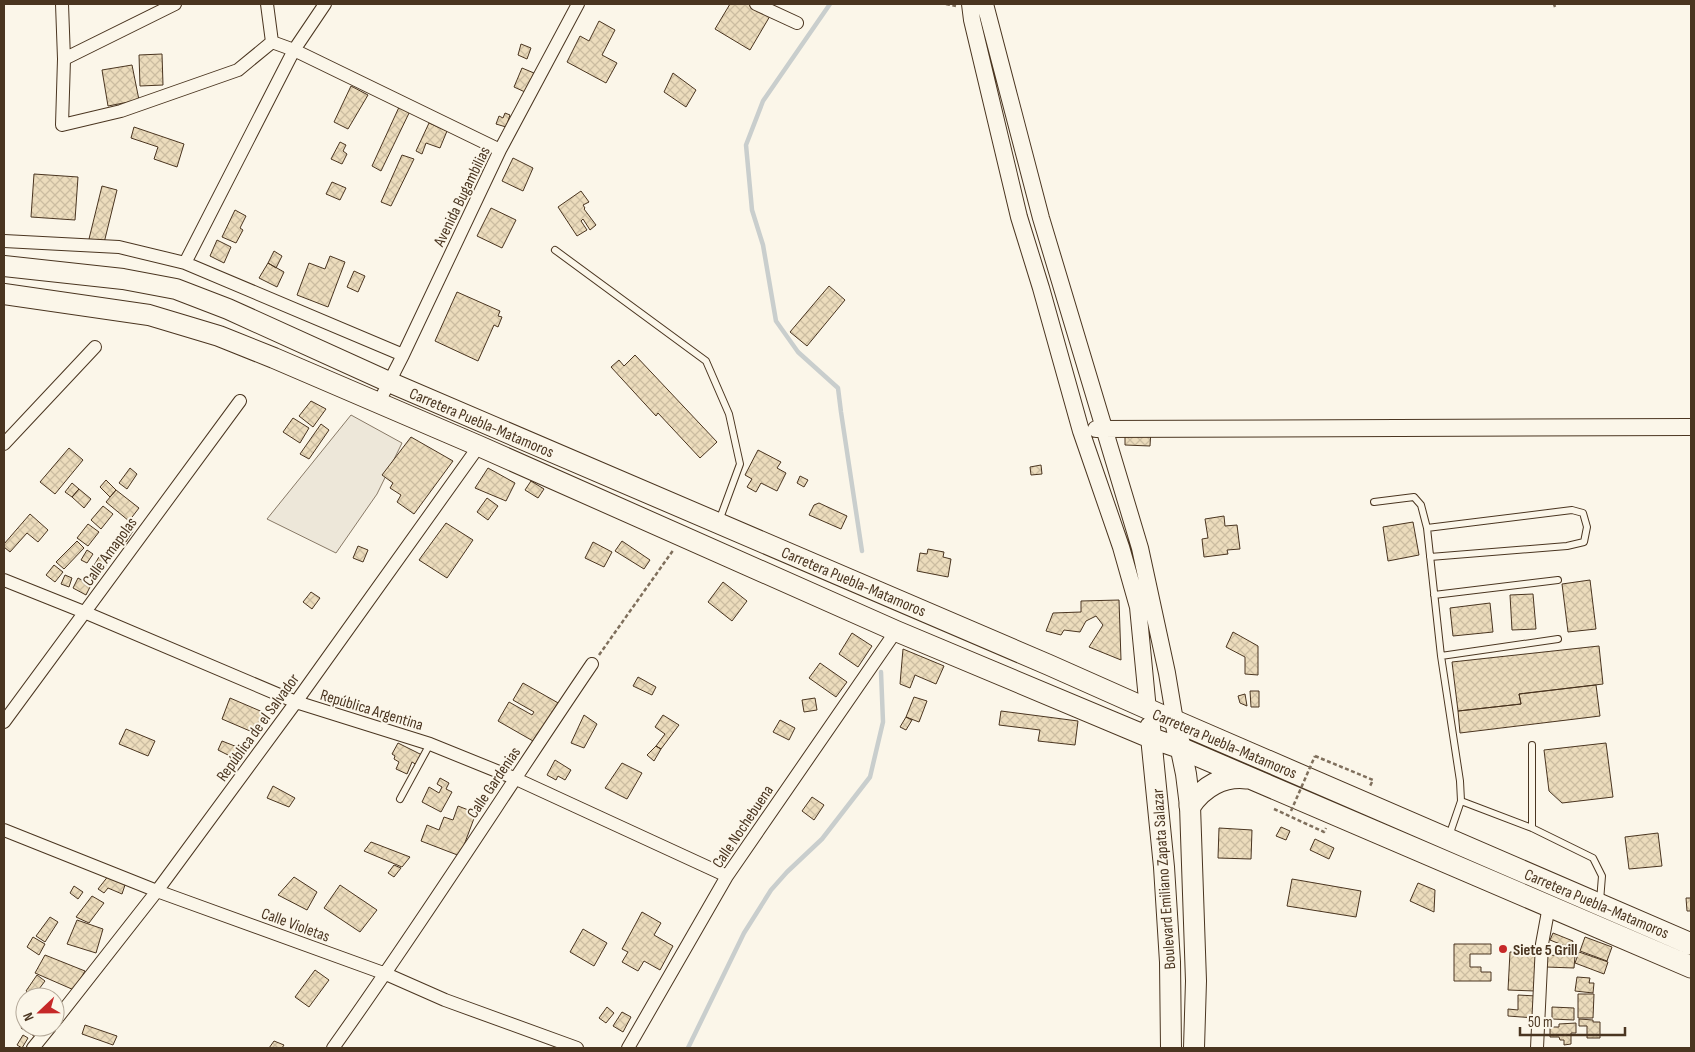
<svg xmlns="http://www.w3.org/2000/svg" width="1695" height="1052" viewBox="0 0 1695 1052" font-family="'Sofia Sans Condensed',sans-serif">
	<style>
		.parking { fill: #ede7d9; stroke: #887966 }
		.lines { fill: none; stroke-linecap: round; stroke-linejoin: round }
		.stream { stroke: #c9cecd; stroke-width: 4.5 }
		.building { fill: url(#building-cross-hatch); stroke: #4a3520 }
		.service-casing { stroke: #4a3520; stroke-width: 8 }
		.minor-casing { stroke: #4a3520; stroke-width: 14 }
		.tertiary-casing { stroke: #4a3520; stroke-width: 18 }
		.primary-casing { stroke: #4a3520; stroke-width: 22 }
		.trunk-casing { stroke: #4a3520; stroke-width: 23 }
		.path { stroke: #7f6f5c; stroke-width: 2.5; stroke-dasharray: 4 2.5; stroke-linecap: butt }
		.service { stroke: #fbf6e9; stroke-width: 6 }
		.minor { stroke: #fbf6e9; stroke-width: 12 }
		.tertiary { stroke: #fbf6e9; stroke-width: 16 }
		.primary { stroke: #fbf6e9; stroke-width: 20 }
		.trunk { stroke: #fbf6e9; stroke-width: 21 }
		.path-bridge { stroke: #7f6f5c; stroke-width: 2.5; stroke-dasharray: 4 2.5; stroke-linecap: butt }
		.poi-dot { fill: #c62828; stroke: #fbf6e9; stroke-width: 2 }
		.labels { text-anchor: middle; stroke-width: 4; stroke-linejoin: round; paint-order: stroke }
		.street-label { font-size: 16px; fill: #4a3520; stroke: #fbf6e9 }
		.poi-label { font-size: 16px; font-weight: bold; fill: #4a3520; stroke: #fbf6e9; text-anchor: start }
	</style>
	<defs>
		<pattern id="building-cross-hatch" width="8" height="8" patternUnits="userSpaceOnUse" patternTransform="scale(1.25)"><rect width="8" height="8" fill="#ecdcbc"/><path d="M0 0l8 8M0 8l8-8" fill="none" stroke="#ccbda1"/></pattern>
	</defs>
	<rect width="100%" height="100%" fill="#fbf6e9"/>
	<path class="parking" d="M351,415L402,443L377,494L336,553L267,519Z"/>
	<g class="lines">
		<path class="stream" d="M830,4L763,101L746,145L752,210L763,245L776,321L798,352L838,388L841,412L862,551
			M688,1048L744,933L771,890L787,872L822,839L870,777L883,722L881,672"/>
	</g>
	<path class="building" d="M730,4H749L770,16L750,50L715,29Z
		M599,21L615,30L602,55L617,63L606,83L567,62L580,36L589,41Z
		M521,44L531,48L527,59L518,55Z
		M162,54L163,85L140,86L139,55Z
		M132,65L139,100L108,106L102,70Z
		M522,68L534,73L525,92L514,87Z
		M673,73L696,90L686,107L664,92Z
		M351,86L368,95L348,129L334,122Z
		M400,105L411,109L381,171L372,166Z
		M505,113L510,115L506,127L496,124L499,116L503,118Z
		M429,123L447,131L440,148L426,143L422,154L416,151Z
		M134,127L184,144L177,167L154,159L158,147L131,138Z
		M340,142L346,145L343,151L347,154L342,164L331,159Z
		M402,155L414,159L391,206L381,202Z
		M513,158L533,168L523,191L502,181Z
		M34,174L78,177L75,220L31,217Z
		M332,182L346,188L340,200L326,194Z
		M102,186L117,190L104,243L89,239Z
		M581,191L589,202L583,205L585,208L584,209L596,225L590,230L583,219L581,221L587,230L577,236L558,207Z
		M491,208L516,220L502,248L477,236Z
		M235,210L246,216L240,228L243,230L236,243L222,237Z
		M217,240L231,247L224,263L210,256Z
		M274,251L282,256L276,268L268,263Z
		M330,256L345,262L328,307L297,295L309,263L325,269Z
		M268,263L284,272L277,287L259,278Z
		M354,271L365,276L358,292L347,287Z
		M829,286L845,300L807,346L790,332Z
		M457,292L500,311L498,316L502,317L498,327L494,325L478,361L435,341Z
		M635,355L717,442L700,458L658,413L656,416L611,367L619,360L624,366Z
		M311,401L326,409L313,427L299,416Z
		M293,418L309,428L300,443L283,432Z
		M321,424L329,430L309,459L300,454Z
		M1125,429H1151L1150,446L1125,445Z
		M411,437L453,461L414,514L397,502L401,495L390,488L393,483L382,475Z
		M69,448L83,460L55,494L40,482Z
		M758,450L781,462L777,468L786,473L777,491L761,483L756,492L747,487L752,479L745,475Z
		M1041,465L1042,474L1031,475L1030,467Z
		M130,468L137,474L127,489L119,483Z
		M488,468L515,483L506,501L475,488Z
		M800,476L808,480L804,487L797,483Z
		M106,480L116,490L110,497L100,487Z
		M531,481L544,489L538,498L525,490Z
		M72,483L79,489L72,497L65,492Z
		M79,489L91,499L84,508L72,497Z
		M116,490L139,508L129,521L106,502Z
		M487,498L498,506L488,520L477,512Z
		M819,503L847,516L841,529L809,515L814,505Z
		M103,506L113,514L101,529L91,520Z
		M30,514L48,530L38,542L27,533L10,552L4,547V544Z
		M1224,516L1225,526L1237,525L1240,549L1227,550L1228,554L1204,557L1202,539L1208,538L1205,519Z
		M1413,522L1419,555L1388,561L1383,527Z
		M446,523L473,540L447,578L419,560Z
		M88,524L99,532L88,546L77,538Z
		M126,527L133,531L126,542L119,538Z
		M77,541L84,548L64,569L56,562Z
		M622,541L650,560L644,569L615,551Z
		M593,542L612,552L604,567L585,558Z
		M113,544L119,548L110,561L105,557Z
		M358,546L368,550L363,562L353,558Z
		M928,549L944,552L943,557L951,559L948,577L917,571L920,553L927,554Z
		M87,550L93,554L87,563L81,560Z
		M99,557L108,563L101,573L93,567Z
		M54,565L63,572L55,582L46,575Z
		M65,575L72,578L69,587L61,584Z
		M78,578L91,585L86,595L73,588Z
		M1590,580L1596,629L1568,632L1562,584Z
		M723,582L747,601L732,621L708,602Z
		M311,592L320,598L312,609L303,602Z
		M1533,594L1536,629L1512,630L1510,595Z
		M1119,600L1121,660L1089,647L1103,625L1096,616L1086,621L1080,632L1064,630L1061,635L1046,631L1053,613L1081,612V601Z
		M1490,603L1493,632L1453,636L1450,608Z
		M1233,632L1258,646V675L1245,674V657L1226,647Z
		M852,633L872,646L858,667L839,654Z
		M1599,646L1603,684L1519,694L1521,704L1458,711L1452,662Z
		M903,649L944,666L936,684L915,675L910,688L900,684Z
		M820,663L847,682L836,697L809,678Z
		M638,677L656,687L652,695L633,686Z
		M523,683L560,704L542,736L538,733L533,741L498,721L509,702L532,715L534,712L513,700Z
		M1596,685L1600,716L1460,733L1458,711L1521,704L1519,694Z
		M1250,691H1259V707H1251Z
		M1245,694L1247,706L1240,703L1238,696Z
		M914,697L927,701L919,722L906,717Z
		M230,698L265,713L257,734L222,719Z
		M815,698L817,710L804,712L802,700Z
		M1001,711L1078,721L1075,745L1038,741L1040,730L999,725Z
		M584,715L597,724L584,748L571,743Z
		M663,715L679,725L661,749L656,746L665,734L655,727Z
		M906,717L912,720L906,730L900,727Z
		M780,720L795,728L789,740L773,732Z
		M126,729L155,741L148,756L119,744Z
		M222,741L245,750L238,760L218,750Z
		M398,743L422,755L417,765L412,762L407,774L396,769L399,762L394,759L395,756L392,754Z
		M1606,743L1613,797L1562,803L1549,791L1544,750Z
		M656,746L661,749L654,761L647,755Z
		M555,760L571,770L565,780L558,776L556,780L547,775Z
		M622,763L642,773L627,799L605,788Z
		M440,778L449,783L446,789L452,792L441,812L422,802L429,787L439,793L442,787L437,784Z
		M273,786L295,798L289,807L267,798Z
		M812,797L824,805L814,820L802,811Z
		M458,806L476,813L460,856L421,841L427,825L439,830L444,817L453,820Z
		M1281,827L1290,831L1286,840L1276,836Z
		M1219,828L1252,830L1251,859L1218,858Z
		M1658,833L1662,866L1629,869L1625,837Z
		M1315,839L1334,848L1329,859L1310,850Z
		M371,842L410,857L402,867L364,851Z
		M394,865L401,868L394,877L388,873Z
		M109,875L126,882L122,894L108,888L104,893L98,889Z
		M294,877L317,892L307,910L278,895Z
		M1292,879L1361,891L1356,917L1287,906Z
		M1418,883L1435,890L1434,912L1410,901Z
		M340,885L377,910L360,932L324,908Z
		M74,886L83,892L78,899L70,893Z
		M92,896L104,903L89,923L76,917Z
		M1686,898H1691V911H1687Z
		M642,912L661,923L654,935L673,946L660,970L644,961L638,971L622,962L628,952L622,949Z
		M50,917L58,922L45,942L36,936Z
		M77,920L103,929L96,953L67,944Z
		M583,929L607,943L594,966L570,952Z
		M1553,933L1573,941L1570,948L1550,940Z
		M33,937L45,944L39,955L27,947Z
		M1585,937L1612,947L1607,961L1580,951Z
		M1454,944H1491V954H1470V967H1481V972H1491V981H1454Z
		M1510,952L1536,953L1535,991L1508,990Z
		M1579,952L1608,962L1604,974L1575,963Z
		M45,955L85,971L74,990L35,973Z
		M1547,955L1575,956L1574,968L1546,967Z
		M315,970L329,980L309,1007L295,997Z
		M37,975L45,981L33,997L26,991Z
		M1577,977L1590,978L1589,983H1594L1593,993L1575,991Z
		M1578,994H1594L1593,1018H1578Z
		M1518,995L1536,996L1535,1018L1508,1016V1009L1518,1010Z
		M607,1007L614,1013L606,1023L599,1018Z
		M1552,1007L1574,1008V1020L1552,1019Z
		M622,1012L631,1017L623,1032L613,1026Z
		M1579,1019L1593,1020V1022H1600V1038H1587V1026H1579Z
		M25,1022V1027H40L34,1036L21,1028Z
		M1576,1023V1033H1571V1044L1564,1045V1040H1560L1559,1037H1550V1027H1559V1024Z
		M85,1025L117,1036L113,1045L82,1034Z
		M23,1035L28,1038L22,1048L17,1045Z
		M274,1041L284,1045L282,1048H269Z"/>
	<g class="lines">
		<g class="service-casing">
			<path id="service" d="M555,250L706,361L729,414L740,464L719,521
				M1374,502L1414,497L1421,505L1427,528L1441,656L1460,781L1461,801L1449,836
				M1427,528L1572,510L1583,513L1587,527L1584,542L1567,546L1430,557
				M1434,595L1558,580
				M1441,656L1558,639
				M400,799L430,744
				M1461,801L1532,828L1593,858L1602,876L1600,901
				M1532,828V745"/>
		</g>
		<g class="minor-casing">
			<path id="minor" d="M62,4L64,59L62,125L121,111L238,70L272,42
				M267,4L272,42
				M756,4L797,23
				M272,42L294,50L500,150
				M64,59L175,4
				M4,241L119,247L185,263L403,355
				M185,263L294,50L325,4
				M378,404L403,355L500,150L578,4
				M4,444L95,347
				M4,580L84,612L296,702L430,744L514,778L727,876
				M4,722L240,401
				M4,830L157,891L386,974L445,1000L577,1048
				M55,1021L157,891L296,702L479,446
				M33,1048L50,1027
				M333,1048C423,922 505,792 592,664
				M628,1048L727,876L896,631
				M1537,1048L1542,944L1549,906"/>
		</g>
		<g class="tertiary-casing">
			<path id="tertiary" d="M970,4L972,20L1019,217L1041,288L1081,431L1121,547L1138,607L1148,710
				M985,4L1041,218L1140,548L1167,673L1175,721
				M1096,429L1691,427"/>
		</g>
		<g class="primary-casing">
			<path id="primary" d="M4,266L123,279L176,289L228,309L389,382L1049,665L1175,721L1186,774L1190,806L1196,981L1194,1048
				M4,294L149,315L219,336L274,358L479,446L896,631L1151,738L1180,748
				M1150,727L1164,867L1170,962L1171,1048"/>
		</g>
		<g class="trunk-casing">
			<path id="trunk" d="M1175,721L1691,944
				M1180,748L1691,967
				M1190,806C1203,787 1223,775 1247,778"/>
		</g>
		<path class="path" d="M946,4L956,6
			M1554,4L1555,7
			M599,655L674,549
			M1315,756L1373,780L1370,786
			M1274,809L1324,832L1326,828"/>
		<use href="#service" class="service"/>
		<use href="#minor" class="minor"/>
		<use href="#tertiary" class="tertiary"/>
		<use href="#primary" class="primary"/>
		<use href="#trunk" class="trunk"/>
		<path class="path-bridge" d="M1291,811L1315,756"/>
	</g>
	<circle class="poi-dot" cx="1503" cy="949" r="5"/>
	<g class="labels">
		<g class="street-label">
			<text transform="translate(461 196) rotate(-64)" y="6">Avenida Bugambilias</text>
			<text transform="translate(482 422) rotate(23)" y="6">Carretera Puebla-Matamoros</text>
			<text transform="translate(109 551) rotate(-54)" y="6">Calle Amapolas</text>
			<text transform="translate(854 581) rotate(23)" y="6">Carretera Puebla-Matamoros</text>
			<text transform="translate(372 709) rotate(17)" y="6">República Argentina</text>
			<text transform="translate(257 727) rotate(-54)" y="6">República de el Salvador</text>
			<text transform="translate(1225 743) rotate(23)" y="6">Carretera Puebla-Matamoros</text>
			<text transform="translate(493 782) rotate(-56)" y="6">Calle Gardenias</text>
			<text transform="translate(742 826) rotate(-56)" y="6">Calle Nochebuena</text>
			<text transform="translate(1163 879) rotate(-94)" y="6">Boulevard Emiliano Zapata Salazar</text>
			<text transform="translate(1597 903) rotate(23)" y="6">Carretera Puebla-Matamoros</text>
			<text transform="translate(296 924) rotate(20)" y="6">Calle Violetas</text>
		</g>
		<g class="poi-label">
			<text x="1513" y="955">Siete 5 Grill</text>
		</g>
	</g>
	<rect width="1695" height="1052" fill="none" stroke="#4a3520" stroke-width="10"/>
	<g transform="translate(40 1012) rotate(248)"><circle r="24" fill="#fbf6e9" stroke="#b4a999"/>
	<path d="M0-4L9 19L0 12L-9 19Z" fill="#c62828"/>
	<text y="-8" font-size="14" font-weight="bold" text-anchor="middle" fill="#4a3520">N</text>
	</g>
	<path d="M1520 1027v8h105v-8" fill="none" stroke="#4a3520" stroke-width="2.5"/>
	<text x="1528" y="1027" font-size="15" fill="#4a3520" stroke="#fbf6e9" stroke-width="4" paint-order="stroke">50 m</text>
</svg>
